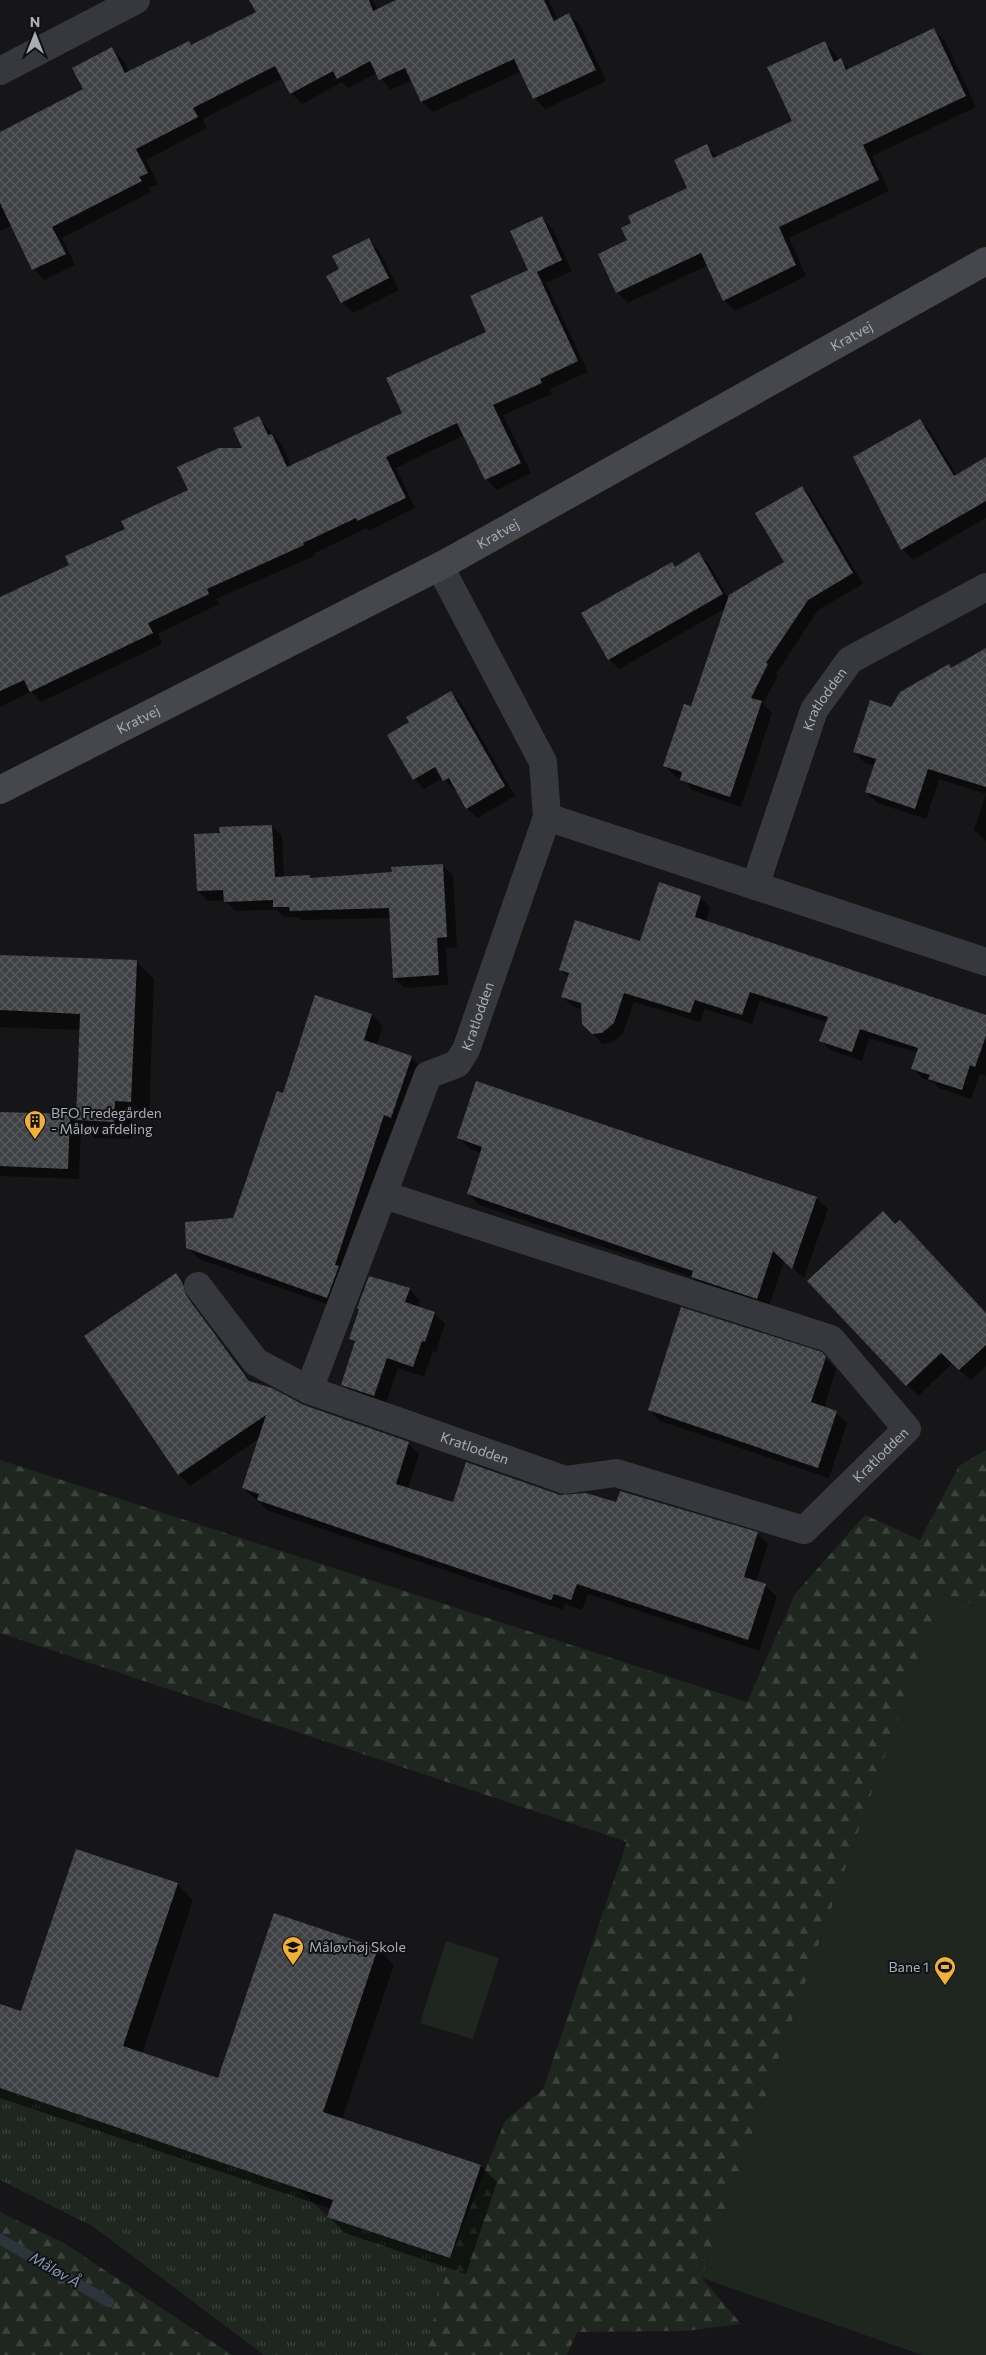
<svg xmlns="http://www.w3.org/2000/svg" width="986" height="2355" viewBox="0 0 986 2355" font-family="Commissioner,sans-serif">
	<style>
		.grass { fill: url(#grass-tufts) }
		.forest { fill: url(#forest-firs) }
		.green { fill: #1e261f }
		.shadow { fill: #0007 }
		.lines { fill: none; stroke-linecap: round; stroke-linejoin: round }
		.stream { stroke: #2c353c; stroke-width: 11 }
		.building { fill: url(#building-cross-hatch) }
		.street { stroke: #37383d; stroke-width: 28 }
		.secondary { stroke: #45474d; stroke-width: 28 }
		.labels { text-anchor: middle; stroke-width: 4; stroke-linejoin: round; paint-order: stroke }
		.street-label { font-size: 14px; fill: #a8adb8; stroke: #111113 }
		.poi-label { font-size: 14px; fill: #a8adb8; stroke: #111113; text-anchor: start }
		.water-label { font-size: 15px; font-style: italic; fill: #7f9bb3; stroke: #111113 }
	</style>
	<defs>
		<pattern id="grass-tufts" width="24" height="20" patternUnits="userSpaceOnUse" patternTransform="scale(1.25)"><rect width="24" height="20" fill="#1e261f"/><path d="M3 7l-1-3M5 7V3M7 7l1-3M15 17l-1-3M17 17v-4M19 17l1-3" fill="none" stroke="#3c433d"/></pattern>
		<pattern id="forest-firs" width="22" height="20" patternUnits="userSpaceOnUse" patternTransform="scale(1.25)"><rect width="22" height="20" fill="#1e261f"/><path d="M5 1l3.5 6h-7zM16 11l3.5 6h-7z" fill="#3c433d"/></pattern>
		<pattern id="building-cross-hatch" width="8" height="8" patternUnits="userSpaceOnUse" patternTransform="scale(1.25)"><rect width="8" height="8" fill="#404145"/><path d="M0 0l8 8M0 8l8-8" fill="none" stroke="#595a5e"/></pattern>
	</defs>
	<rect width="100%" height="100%" fill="#161618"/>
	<path class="grass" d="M0,2088L298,2188L328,2217L450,2258L424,2355H264L94,2227L0,2180Z"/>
	<path class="forest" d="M986,1450V1609L942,1594L702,2278L741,2324L685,2331L577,2332L567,2355H424L450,2258L505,2121L543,2089L627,1842L0,1633V1460L747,1702L795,1594L865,1515L920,1540L959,1466Z
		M0,2212L64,2243L232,2355H0Z"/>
	<path class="green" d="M941,1594L986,1609V2355H922L702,2278Z
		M446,1941L499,1958L473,2039L420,2023Z"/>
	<path class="shadow" d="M253,0H373L378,10L399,0H549L558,20L569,15L580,25L606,81L545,109L534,98L522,71L433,112L422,102L412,80L390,90L377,73L348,88L342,82L302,104L291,93L283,78L203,119L207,128L146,160L158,184L149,188L151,192L62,238L75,265L44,280L34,269L12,225L0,231V134L85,89L112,49L123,60L129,72L192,46L257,13Z
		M934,30L945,41L976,107L872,156L889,191L789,238L806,276L735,311L724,300L708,265L628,303L617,292L629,241L689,189L706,146L718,157L794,122L824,43L835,53L839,61L840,60L850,70Z
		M542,218L552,228L572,271L546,283L588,372L550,389L552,394L503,415L531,473L497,490L486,479L464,435L396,468L415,508L369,531L366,528L313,554L314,556L216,599L219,604L158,634L162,644L41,702L31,692L0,707V598L71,566L189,491L244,449L259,418L282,445L291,466L404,413L488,333L530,271Z
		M368,240L379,251L399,290L353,313L342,302L340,270Z
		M920,420L930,431L957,476L986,459V518L913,560L902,549Z
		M802,487L812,498L863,584L818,610L776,674L778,676L763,704L772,713L741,807L692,790L682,778L675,776L665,766L692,708L726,608L619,669L609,659L672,563L676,567L699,554L709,564L729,599L786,563Z
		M986,649V841L974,830L986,794L939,779L926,819L877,803L866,792L875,766L865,763L854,752L891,708L949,665L952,669Z
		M451,692L461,703L515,796L477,818L467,808L456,790L455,791L443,778L424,789L414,779L388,736Z
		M272,826L282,836L284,878L309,876L312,879L393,873L443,865L453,876L457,947L446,948L448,985L404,988L394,977L391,918L301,920L298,917H284L277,910L235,911L225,900L208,901L198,891L221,834Z
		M700,897L710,907L706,922L986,1016V1076L980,1074L971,1099L939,1088L933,1082L923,1079L913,1069L918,1053L869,1038L862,1061L830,1050L821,1040L827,1022L760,1001L752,1024L705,1009L700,1022L634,1002L623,1033L613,1042L603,1044L583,1024L582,1010L572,1006L562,996L568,977L560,969L641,943Z
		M0,956L136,961L154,979L149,1120L132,1119L131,1139L95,1138L77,1120L80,1030L0,1027Z
		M316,996L372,1015L383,1026L376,1046L411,1057L422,1068L338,1308L199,1259L188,1248L234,1219L283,1094Z
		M0,1113L69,1116L81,1127L79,1179L0,1176Z
		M459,1138L816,1198L828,1209L804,1278L784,1261L768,1309L703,1288L692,1277L479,1205L468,1194L482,1153L470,1149Z
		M176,1275L187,1286L194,1296L196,1308L252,1384L303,1406L408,1443L419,1454L408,1489L453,1504L560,1496L617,1504L757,1533L768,1544L756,1582L766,1586L777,1597L759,1651L588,1594L582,1610L565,1604L563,1610L269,1511L243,1488L260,1438L190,1486L179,1475Z
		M809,1281L986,1313V1366L971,1381L953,1363L918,1396Z
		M409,1289L420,1300L418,1307L434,1313L445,1324L436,1352L433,1351L424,1377L398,1368L385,1406L354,1396L343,1384L356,1344L351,1339L360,1310L358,1308Z
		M821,1354L836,1369L824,1408L836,1412L847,1423L829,1478L660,1421L649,1410Z
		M177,1884L193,1900L142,2054L219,2079L378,1949L394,1965L342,2120L481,2166L497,2182L466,2274L345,2233L329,2217L332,2209L0,2098V2006L22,2013Z"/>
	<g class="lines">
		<path class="stream" d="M0,2239L109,2302"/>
	</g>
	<path class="building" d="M249,0H369L373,11L396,0H544L554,21L569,13L596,70L533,99L514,59L421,102L405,68L379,80L370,61L337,79L333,71L290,94L275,66L193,108L198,117L136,149L148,173L139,177L142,181L52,227L66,254L32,270L0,203V132L83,89L72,68L112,47L125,73L189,41L191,45L256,12Z
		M934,28L966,96L863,145L879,180L779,227L796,265L723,301L701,253L616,293L598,254L627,240L621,228L631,223L628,216L687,188L674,160L707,144L713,158L792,121L767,67L825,41L834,62L841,58L846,70Z
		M542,216L562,260L537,272L578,361L540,379L542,383L493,405L521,463L485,480L457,423L386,457L406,498L357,521L356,518L303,543L304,545L207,589L209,594L148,623L153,633L30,692L24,680L0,691V597L69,565L65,556L125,529L121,521L188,490L177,467L219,448H242L233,428L259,416L268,435L272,434L287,467L402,413L386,378L486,332L470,296L528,270L510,231Z
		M369,238L389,278L341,303L326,276L339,269L332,256Z
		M920,419L954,476L986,457V501L901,550L853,457Z
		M802,486L853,573L808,600L766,663L768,664L751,698L762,701L730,797L680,780L682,772L663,766L684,704L691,706L729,595L784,562L755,513Z
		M699,552L723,594L608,660L581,613L672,562L675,567Z
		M986,648V787L928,769L915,809L865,792L876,759L853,752L870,700L891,707L900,692L949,664L951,668Z
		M451,691L505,786L466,809L449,778L443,781L435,767L413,780L387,735L409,722L406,717Z
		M272,825L275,877L310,875V878L392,872L391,867L443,864L447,937L437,938L439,975L393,978L389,908L290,911L289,907H273V900L224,902L223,890L197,891L194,834L220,833L219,827Z
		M659,882L701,896L695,917L986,1015V1036L975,1067L970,1065L962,1090L928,1079L930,1075L911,1069L918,1048L860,1029L852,1052L819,1041L828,1017L750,992L742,1015L695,1000L690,1013L624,993L614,1023L602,1033L592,1034L582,1024L581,1003L561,997L569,973L559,970L575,920L640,941Z
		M0,955L137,960L131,1102L115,1101L114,1122L76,1120L80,1014L0,1010Z
		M315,995L372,1014L364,1040L412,1056L391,1118L384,1115L335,1265L339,1266L327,1298L186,1248L185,1222L233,1218L277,1091L283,1093Z
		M476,1081L817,1197L792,1269L773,1251L757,1299L691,1277L693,1271L467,1194L482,1147L457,1138Z
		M0,1112L70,1114L68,1169L0,1166Z
		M883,1211L895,1224L900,1220L986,1313V1345L959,1370L941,1353L906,1386L807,1281Z
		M176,1273L183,1284L186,1295L249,1381L272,1388L304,1405L409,1442L396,1484L453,1502L466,1462L560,1495L586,1493L616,1502L620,1491L758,1532L744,1577L766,1584L748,1640L577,1584L571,1600L554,1594L551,1600L257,1500L259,1494L242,1488L266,1415L178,1475L84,1336Z
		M369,1276L410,1288L405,1302L435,1312L425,1342L422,1341L413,1367L387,1358L374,1396L341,1385L355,1341L349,1339L359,1309L357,1308Z
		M681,1307L822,1352L826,1357L811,1402L837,1411L818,1468L648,1410Z
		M76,1849L178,1883L123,2046L218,2078L274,1913L378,1948L323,2112L481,2165L450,2258L327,2217L333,2200L0,2088V2004L21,2011Z"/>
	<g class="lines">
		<g class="street">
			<path d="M0,71L136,0"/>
			<path d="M547,817L986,962"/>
			<path id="s1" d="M755,886L814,710L850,660L986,587"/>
			<path id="s2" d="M198,1286L256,1362L309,1390L565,1480L616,1473L804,1530L907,1429L831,1339L384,1195"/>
			<path id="s3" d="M309,1390L428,1075L457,1064L466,1050L547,817L543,762L440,567"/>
		</g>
		<path class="secondary" id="s4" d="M0,790L446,563L986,261"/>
	</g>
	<defs>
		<g id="building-pin" transform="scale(1.125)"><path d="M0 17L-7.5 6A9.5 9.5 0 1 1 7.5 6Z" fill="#f2b134" stroke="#111113"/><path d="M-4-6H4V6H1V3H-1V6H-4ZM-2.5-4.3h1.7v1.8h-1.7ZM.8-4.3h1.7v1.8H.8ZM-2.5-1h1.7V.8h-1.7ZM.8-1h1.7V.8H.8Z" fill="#111"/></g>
		<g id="school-pin" transform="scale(1.125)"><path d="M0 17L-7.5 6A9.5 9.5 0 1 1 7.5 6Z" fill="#f2b134" stroke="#111113"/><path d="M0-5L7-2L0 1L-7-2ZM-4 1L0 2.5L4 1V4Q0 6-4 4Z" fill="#111"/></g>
		<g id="stadium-pin" transform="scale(1.125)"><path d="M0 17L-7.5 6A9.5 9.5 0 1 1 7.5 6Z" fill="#f2b134" stroke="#111113"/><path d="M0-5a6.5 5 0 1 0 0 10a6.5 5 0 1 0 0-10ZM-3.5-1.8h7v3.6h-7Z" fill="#111"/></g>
	</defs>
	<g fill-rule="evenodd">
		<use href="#building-pin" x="35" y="1121"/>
		<use href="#school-pin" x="293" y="1947"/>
		<use href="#stadium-pin" x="945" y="1967"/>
	</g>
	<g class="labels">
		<g class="street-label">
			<text dy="5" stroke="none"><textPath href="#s4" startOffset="965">Kratvej</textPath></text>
			<text dy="5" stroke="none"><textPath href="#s4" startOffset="560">Kratvej</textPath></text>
			<text dy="5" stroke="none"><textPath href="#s1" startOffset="200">Kratlodden</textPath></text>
			<text dy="5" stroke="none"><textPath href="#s4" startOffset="155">Kratvej</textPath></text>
			<text dy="5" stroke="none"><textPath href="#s3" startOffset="420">Kratlodden</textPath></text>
			<text dy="5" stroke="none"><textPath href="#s2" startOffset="331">Kratlodden</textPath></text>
			<text dy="5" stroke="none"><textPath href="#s2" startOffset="782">Kratlodden</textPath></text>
		</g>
		<g class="poi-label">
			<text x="51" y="1118">BFO Fredegården<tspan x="51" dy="16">- Måløv afdeling</tspan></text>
			<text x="309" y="1952">Måløvhøj Skole</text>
			<text x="929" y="1972" text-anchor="end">Bane 1</text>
		</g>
		<g class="water-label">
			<text transform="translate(55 2270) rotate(30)" y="5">Måløv Å</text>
		</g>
	</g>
	<g transform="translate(35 35)" stroke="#111113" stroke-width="4" paint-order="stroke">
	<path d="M0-4L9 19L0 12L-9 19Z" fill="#a8adb8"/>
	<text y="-8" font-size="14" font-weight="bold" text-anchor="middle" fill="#a8adb8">N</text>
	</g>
</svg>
